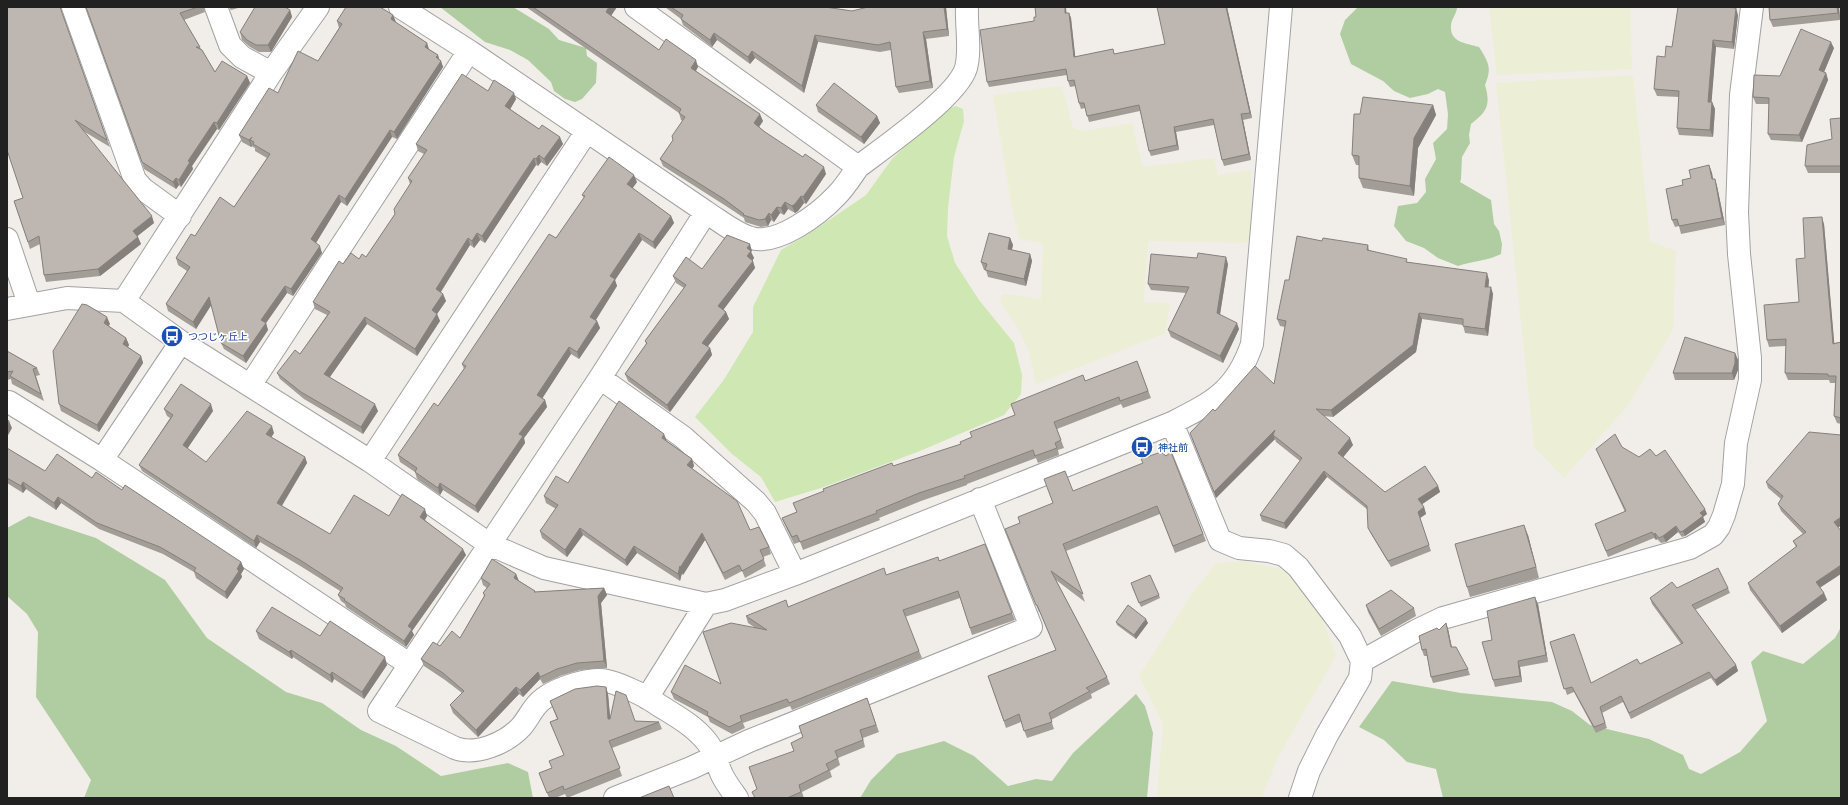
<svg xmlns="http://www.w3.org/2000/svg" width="1848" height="805" viewBox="0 0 1848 805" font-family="Helvetica,'Noto Sans JP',sans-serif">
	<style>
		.farmland { fill: #edeed6 }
		.grass { fill: #cfe7b3 }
		.forest { fill: #b0cda1 }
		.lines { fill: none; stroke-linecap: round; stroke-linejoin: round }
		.minor-casing { stroke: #a2a2a2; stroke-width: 24 }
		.minor { stroke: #fff; stroke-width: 22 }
		.wall { fill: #a39d98 }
		.shaded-wall { fill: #85807c }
		.building { fill: #beb7b1; stroke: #85807c }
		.labels { text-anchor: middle; stroke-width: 3.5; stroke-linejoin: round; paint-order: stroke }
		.transit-label { font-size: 10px; fill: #164399; stroke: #fff; text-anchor: start }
	</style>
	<rect width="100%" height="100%" fill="#f1eee9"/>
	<path class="farmland" d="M1489,7H1630L1632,69L1497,75Z
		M1633,75L1650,241L1676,251L1673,330L1629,404L1564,478L1534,447L1496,83Z
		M1062,86L1073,128L1084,131L1132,123L1143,167L1214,158L1218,175L1251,170L1252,243L1148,241L1144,302L1170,303L1165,333L1036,384L1029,352L1019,330L1000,302L1003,294L1041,299L1043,243L1019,239L1012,208L993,95Z
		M1244,561L1285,570L1321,614L1336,656L1277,759L1262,798H1157L1163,724L1139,676L1192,594L1216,563Z"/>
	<path class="grass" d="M956,106L963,109L964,121L954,157L948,208L947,236L955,263L979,300L1014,343L1022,375L1021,394L1004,415L920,451L821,488L775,502L761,477L732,454L695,417L723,381L753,332V307L781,250L816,229L866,195L892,159L942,110Z"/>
	<path class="forest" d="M440,7H513L549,29L559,40L586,48L587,56L597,63L596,83L582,99L575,102L565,99L554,91L551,82L528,60L510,50L485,42Z
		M1358,7H1457C1457,14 1451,19 1451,26C1450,43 1467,43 1479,47C1489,63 1492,68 1485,85C1491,105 1487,112 1471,124L1469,135L1470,143L1462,157L1461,179L1460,182L1491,200L1494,224L1499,231L1502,244L1501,254C1487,261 1473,261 1458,266L1438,258L1424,248L1406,241L1394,226L1398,206L1417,203L1426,192L1425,179L1436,159L1433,143L1447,129L1448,114L1445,92L1438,89L1428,94L1410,98L1394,91L1383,81L1351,64L1340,34L1345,20Z
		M29,516L96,538L165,580L207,638L286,692L322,703L361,730L396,746L441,776L508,763L528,772L533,798H84L91,780L36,697L38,632L27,614L7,596V528Z
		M1841,627V798H1443L1436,769L1407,762L1384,740L1359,727L1392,681L1461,693L1552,702L1572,711L1590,725L1649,739L1683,755L1689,769L1701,774L1740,752L1767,721L1751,662L1763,651L1803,664L1835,638Z
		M1136,694L1145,706L1153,733L1147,798H860L871,780L897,754L944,741L974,756L1008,786L1036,779L1052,781L1073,753Z"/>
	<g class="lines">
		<g class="minor-casing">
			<path id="minor" d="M73,7L135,180L143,189L180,216
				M216,7L230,45L242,57L271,73
				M400,7L469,51L706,212C720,221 736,234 751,238C777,246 819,214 836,196C845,187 851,177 858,167L636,7
				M858,167C883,148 958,96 966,68C971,49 966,26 967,7
				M706,212L600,378L379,711L455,748C476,756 506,743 521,727C529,718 533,706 543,699C557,688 590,677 607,681C620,684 642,694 654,702C672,714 693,724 707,742C715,752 717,764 722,775C726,783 732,791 737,798
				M7,239L29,304
				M124,301L271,73L318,7
				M7,309L67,298L124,301L181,342L370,461L489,544L544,568L706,604L725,600L795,574L1172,423C1213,402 1236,391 1252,344L1281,7
				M600,378L683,437L756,502L765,513L795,574
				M251,384L469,51
				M7,403L9,402L102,460L409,664
				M1172,423L1220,540L1239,548L1269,551L1284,555L1298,567L1350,636L1362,661L1360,678L1327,735L1309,771L1300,798
				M102,460L181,342
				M370,461L587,131
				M1362,661L1416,631L1443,618L1690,548L1713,535L1719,527L1724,515L1733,484L1736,443L1750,380V358L1739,254L1737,212L1741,95L1752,7
				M647,698L706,604
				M615,798L691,768L749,741L1031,627L980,499"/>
		</g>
		<use href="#minor" class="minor"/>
	</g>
	<path class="wall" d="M7,7H61V11L110,147L83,131L154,223L137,236L141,244L100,276L46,282L44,275L40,244L30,249L14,201L23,198Z
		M86,7H204L205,12L184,20L201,49L215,72L247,76L250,83L219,130L217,129L192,166L193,169L181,187L179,185L176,189L144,169Z
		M229,7H242L231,10Z
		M526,7H617L611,15L659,50L698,67L696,71L763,121L759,127L765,132L826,174L806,204L804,203L798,211L795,213L788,209L784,215L780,213L774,222L771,220L768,226L761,227L745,222L744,218L726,206L663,166L660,159L673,140L683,121L681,120L679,113Z
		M665,7H827L852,11L946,7L949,36L926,39L933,88L899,93L896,87L891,50L880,52L818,42L804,93L755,58L750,64L717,40L712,47L683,25L681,19Z
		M1227,7L1252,118L1243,120L1251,160L1224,166L1222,160L1214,125L1176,132L1179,150L1151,156L1149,151L1140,111L1089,122L1085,108L1081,109L1079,103L1076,86L1070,87L1068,81L1067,75L989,87L987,82L1034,21L1069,13L1071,18L1075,57L1113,49L1114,54L1165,44Z
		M1769,7H1839L1840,20L1773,27L1770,20Z
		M290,10L292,17L271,52H259L250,47L242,40L240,32Z
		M393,15L395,23L427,43L429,49L438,55L439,59L441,61L443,67L397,139L392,137L347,206L341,202L316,243L322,253L293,296L287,293L266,323L268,330L246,363L224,349L221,343L211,305L196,329L168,311L166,304L187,271L178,265L176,258L195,236L234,207L267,158L255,151V148L253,147L252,146L251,147L242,142L239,135L278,93L318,61L339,28L337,21Z
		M1738,15L1734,49L1716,47L1711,102H1712L1715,109L1713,137L1679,135L1677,128L1679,97L1657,96L1654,89L1672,47Z
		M1834,48L1824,72L1826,73L1828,80L1802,142L1771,140L1768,134L1769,104H1756L1753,97L1780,76Z
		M488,91L516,99L510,109L539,129L563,144L547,166L541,162L538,166L536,165L485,243L480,240L474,248L470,245L441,292L443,294L446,301L437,314L440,321L417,356L367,324L330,377L378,411L363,434L304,399L280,379L277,373L300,354L327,315L315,309L313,302L343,264L366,257L395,214L410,184L408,178L424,154L418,151L416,144Z
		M816,105L877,116L880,123L864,144L818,112Z
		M1433,105L1436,115L1418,148L1414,196L1363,188L1359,178V165H1356L1352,155L1360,114Z
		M1841,118V173H1808L1805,166L1832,139Z
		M1709,165L1712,173L1713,179H1715L1717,186L1725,225L1681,234L1679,226L1675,227L1672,220L1683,185L1691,178Z
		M637,182L632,188L671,216L674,223L655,249L642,240L615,280L617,286L596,320L597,321L600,328L579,359L571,354L542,398L545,400L547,407L524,438L525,443L478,513L443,490L440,495L417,479L415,472L400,462L398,455L438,406L464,369L462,364L556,238L584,198L582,195Z
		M1824,224L1834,343L1841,342V424L1837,423L1834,416L1835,383H1830L1829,380H1788L1785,373L1786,346L1769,347L1767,340L1799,302L1805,258Z
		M1010,238L1013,245L1012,250L1030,254L1032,261L1026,286L988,277L986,270H984L981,262Z
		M1322,241L1368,245L1369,250L1408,262L1489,280L1488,287L1493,294L1488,336L1465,333L1463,325L1422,319L1416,352L1333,417L1324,416L1353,445L1343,457L1385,492L1438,486L1440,492L1422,504L1424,507L1426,514L1420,518L1431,551L1391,567L1371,534L1368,528V510L1327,477L1286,529L1262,521L1260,515L1300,461L1276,442L1275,439L1216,498L1192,439L1215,411L1274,384L1285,327L1280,326L1277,319L1289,280Z
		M752,251L751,252L754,258L752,260L755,268L723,309L726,312L729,319L707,347L710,348L712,355L670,412L628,381L625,374L646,344L645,341L684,288L676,283L673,276L702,269Z
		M1228,264L1220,315L1239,329L1223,363L1171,337L1168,330L1186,293L1151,290L1148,284Z
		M110,324L109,326L126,338L129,345L128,347L141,356L143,363L99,432L61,411L59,404Z
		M7,351L37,368L40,375L36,376L44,401L12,384L11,379L7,380Z
		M1735,353L1738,360V370L1734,380H1675L1673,373Z
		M1137,361L1151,398L1123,408L1121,404L1057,429L1064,448L1058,450L1059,455L1038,463L1036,458L967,484V485L921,501L879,518L880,520L803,550L800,542L794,544L785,525L782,518L797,512L793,503L893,466L961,444L1015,415L1085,381Z
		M164,409L213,411L187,449L206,462L274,433L271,437L305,457L307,463L282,506L330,534L389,516H427L425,520L466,555L412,631L414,635L406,647L346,607L345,604L341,601L338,595L340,591L302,567L260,542L256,548L142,471L139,465L170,418L167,416Z
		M667,441L692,459L694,466L692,469L750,530L769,547L771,554L763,557L766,566L745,578L742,571L725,580L705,540L683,575L682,573L680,581L637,553L627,566L583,535L567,557L542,538L540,531L556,509L546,503L544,496L568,483Z
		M1622,447L1707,514L1703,517L1705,522L1685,536L1682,537L1678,532L1666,542L1661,543L1657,539L1656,540L1654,538L1608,557L1595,524L1625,512L1596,449Z
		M7,448L45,471L92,478L122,490L241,562L244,569L241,574L242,577L227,599L196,578L194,572L163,554L99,529L61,503L56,510L26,489L23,493L7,483Z
		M1171,452L1206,541L1175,553L1160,514L1066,551L1085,602L1056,580L1107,677L1110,684L1091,694L1092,698L1051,720L1054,729L1027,738L1021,722L1006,728L988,676L1056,650L1040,612H1039L1008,536L1020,523L1073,491L1166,456Z
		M1766,482L1838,527L1820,588L1824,593L1827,600L1782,633L1750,590L1748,583L1796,547L1793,541L1803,534L1781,511L1778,504L1781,499L1768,488Z
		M1528,535L1539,578L1470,597L1467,587Z
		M939,561L1012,613L1015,620L972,635L960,598L905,617L922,658L792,710L790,706L743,723L745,728L732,734L710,722L708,717L674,699L671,692L721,684L754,627L748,623L746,616L788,607L886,575Z
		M516,574L518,580L536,592L604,588L607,595L601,603L607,668L580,670L560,676L543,684L540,679L523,697L519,694L478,737L453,713L450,705L462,693L445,680L424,666L421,659L440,646L460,638L484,596L483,593L487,588L483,585L481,578Z
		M1132,587L1159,595L1160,598L1141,607Z
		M1677,588H1728L1730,593L1695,610L1736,665L1738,671L1717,686L1711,678L1631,719L1623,702L1602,713L1607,728L1596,733L1574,692L1567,695L1550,642L1591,683L1640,664L1681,644L1652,604L1650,598Z
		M1538,604L1548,662L1520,667L1522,682L1495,687L1493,680L1492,640Z
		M1366,605L1414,608L1416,616L1381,636L1368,612Z
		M1116,622L1148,623L1136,639L1117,625Z
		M1446,623L1448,629L1452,647L1468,669L1470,675L1433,683L1431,677L1427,656H1424L1422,650L1439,630Z
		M256,631L320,636L387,665L364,699L334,679L332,683L293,657L292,659L259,639Z
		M606,687L608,694L610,718L635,721L659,722L662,729L612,748L622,776L567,798L565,794L555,798H549L539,773L552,768L564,755L550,722L557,719L550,701Z
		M867,698L879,732L863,738L865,747L838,758L840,765L830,771L832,777L802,792L804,798H755L757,789L794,751L791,743L803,738L799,726Z"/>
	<path class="shaded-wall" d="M609,7H617L609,19L606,12Z
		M944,7H946L949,36L947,29Z
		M1065,7H1066L1067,18L1065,13Z
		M1226,7H1227L1252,118L1250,113Z
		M1837,7H1839L1840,20L1838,13Z
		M1736,8L1738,15L1734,49L1732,42Z
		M290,10L292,17L271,52L268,45Z
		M1069,13L1071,18L1076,63L1074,57Z
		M393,15L396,22L393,26L391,19Z
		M923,32L926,39L933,88L930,81Z
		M714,33L717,40L712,47L710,40Z
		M815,35L818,42L804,93L802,86Z
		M1713,40L1716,47L1711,109L1708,102Z
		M1831,42L1834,48L1822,77L1819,70Z
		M427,43L429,50L425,47Z
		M752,51L755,58L750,64L748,57Z
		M438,55L440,62L441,61L443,67L397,139L394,132Z
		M696,60L698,67L693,75L691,68Z
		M1826,73L1828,80L1802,142L1799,135Z
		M247,76L250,83L219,130L217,123Z
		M514,93L516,99L508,113L505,106Z
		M1712,102L1715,109L1713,137L1710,130Z
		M1433,105L1436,115L1418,148L1414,196L1410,186L1414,138Z
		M760,114L763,121L757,130L754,123Z
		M1241,114L1243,120L1251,160L1249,154Z
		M877,116L880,123L864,144L861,137Z
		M214,122L217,129L192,166L193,169L181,187L179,180L188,161Z
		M1174,127L1176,132L1179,150L1177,145Z
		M390,130L392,137L347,206L345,199Z
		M252,137L254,142L250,140L252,146L251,147L249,140Z
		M560,137L563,144L547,166L544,159Z
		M539,155L541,162L538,166L536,159Z
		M534,158L536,165L485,243L482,236Z
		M1709,165L1712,173L1714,186L1712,179Z
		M824,167L826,174L806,204L803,197Z
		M634,175L637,182L630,192L627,184Z
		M176,178L179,185L176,189L173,182Z
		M1715,179L1717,186L1725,225L1722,218Z
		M339,195L341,202L314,246L311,239Z
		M801,196L804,203L798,211L795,213L792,206Z
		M785,202L788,209L784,215L781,208Z
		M777,207L780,213L774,222L771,215Z
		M769,213L771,220L768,226L765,219Z
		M152,216L154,223L135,238L133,231Z
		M671,216L674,223L655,249L653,242Z
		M1822,217L1824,224L1835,351L1833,344Z
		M477,233L480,240L474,248L472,241Z
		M639,233L642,240L615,280L617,286L593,324L590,317L610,276Z
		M138,237L141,244L100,276L98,269Z
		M468,238L470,245L438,296L436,289Z
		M1010,238L1013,245L1010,256L1008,249Z
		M750,244L752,251L751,252L754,258L750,264L747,256V248Z
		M320,246L322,253L293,296L291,289Z
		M1030,254L1032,261L1026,286L1024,279Z
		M1226,257L1228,264L1219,320L1217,313Z
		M753,261L755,268L721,313L718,306Z
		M1487,273L1489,280L1488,293L1485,287Z
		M285,286L287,293L266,323L268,330L246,363L243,356L261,320Z
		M1491,287L1493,294L1488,336L1485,329Z
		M443,294L446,301L437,314L440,321L417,356L415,349L432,310Z
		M209,297L212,304L196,329L193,322Z
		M726,312L729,319L705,350L702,343Z
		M1419,313L1422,319L1416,352L1333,417L1331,410Z
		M107,317L110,324L106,330L104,323Z
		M365,317L367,324L327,381L324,374Z
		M597,321L600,328L579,359L577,352Z
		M1237,323L1239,329L1223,363L1220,356Z
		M126,338L129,345L125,351L123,344Z
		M569,347L571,354L540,402L537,395Z
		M710,348L712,355L670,412L667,405Z
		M1735,353L1738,360V370L1734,380L1732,373Z
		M141,356L143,363L99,432L97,425Z
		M545,400L547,407L524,438L525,443L478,513L475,506L519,434Z
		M211,404L213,411L185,452L183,445Z
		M375,404L378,411L363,434L361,427Z
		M9,421L12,428L7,437V426Z
		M272,426L274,433L269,441L266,434Z
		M1275,430L1273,435L1275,439L1216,498L1214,492Z
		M664,434L667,441L662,438Z
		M1350,438L1353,445L1341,460L1338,453Z
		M305,457L307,463L279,510L277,503Z
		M692,459L694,466L690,472L687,465Z
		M1324,471L1327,477L1286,529L1284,523Z
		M23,482L26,489L23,493L21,486Z
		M440,483L443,490L440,495L438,488Z
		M1438,486L1440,492L1421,505L1418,499Z
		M58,497L61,503L56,510L54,503Z
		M1424,507L1426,514L1420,518L1431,551L1418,512Z
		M425,509L427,516L423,523L420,517Z
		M1705,509L1707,514L1703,517L1705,522L1685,536L1683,531L1700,513Z
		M1841,517V526L1837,528L1834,522Z
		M1524,525L1528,535L1539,578L1536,567Z
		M1676,526L1678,532L1666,542L1663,536Z
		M580,528L583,535L567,557L565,550Z
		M702,533L705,540L683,575L682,573L680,581L678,574L680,566Z
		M1655,533L1657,539L1656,540L1654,535Z
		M257,535L260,542L256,548L254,541Z
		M634,546L637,553L627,566L625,560Z
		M463,549L466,555L412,631L414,635L406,647L404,641L408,626Z
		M241,562L244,569L241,574L242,577L227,599L225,592Z
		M1841,565V574L1818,589L1816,582Z
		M516,574L519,581L514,578Z
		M604,588L607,595L601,603L607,668L604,661L598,596Z
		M1824,593L1827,600L1782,633L1780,626Z
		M1535,597L1538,604L1548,662L1546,655Z
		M1146,619L1148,623L1136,639L1134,635Z
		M1446,623L1448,629L1453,654L1451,647Z
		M291,650L293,657L292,659L289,652Z
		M385,657L387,665L364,699L362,692Z
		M1518,661L1520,667L1522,682L1520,676Z
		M1736,665L1738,671L1717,686L1715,680Z
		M332,672L334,679L332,683L330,675Z
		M538,672L540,679L523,697L520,690Z
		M516,687L519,694L478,737L476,730Z
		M606,687L608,694L611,726L608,719Z"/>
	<path class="building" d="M7,7H60L107,140L75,120L152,216L133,231L138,237L98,269L44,275L39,236L28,242L14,201L23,198L7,150Z
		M86,7H198L180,13L200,47H196L202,50L215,72L222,61L247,76L217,123L214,122L188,161L190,162L179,180L176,178L173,182L142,162Z
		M255,7H285L290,10L268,45H256L247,40L240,32Z
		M346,7H380L393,15L391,19L427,43L425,47L438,55L436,57L441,61L394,132L390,130L345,199L339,195L311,239L320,246L291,289L285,286L261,320L266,323L243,356L221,343L209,297L193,322L166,304L190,267L176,258L191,234L195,236L220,197L234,207L270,154L253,144L254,142L250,140L252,137L249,140L239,135L269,88L278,93L298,51L318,61L342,24L337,21Z
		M533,7H609L606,12L659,50L666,39L696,60L691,68L760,114L754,123L765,132L803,157L805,154L824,167L803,197L801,196L795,204L792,206L785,202L781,208L777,207L771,215L769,213L765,219L759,220L743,215L744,214L724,199L660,159L673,140L672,136L685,117L679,113L681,109Z
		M671,7H825L852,11L868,7H944L947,29L923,32L930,81L896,87L890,42L878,45L815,35L802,86L752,51L748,57L714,33L710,40L681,19L683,15Z
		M1035,7H1065V13H1069L1074,57L1113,49L1114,54L1165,44L1157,7H1226L1250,113L1241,114L1249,154L1222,160L1213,119L1174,127L1177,145L1149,151L1139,105L1087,116L1084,103H1079L1074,80L1068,81L1066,69L987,82L980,30L1034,21V17H1036Z
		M1678,7H1725L1736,8L1732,42L1713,40L1708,102H1712L1710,130L1677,128L1679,91L1654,89L1657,56L1665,57L1666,46L1672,47Z
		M1769,7H1837L1838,13L1770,20Z
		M1801,29L1831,42L1819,70L1826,73L1799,135L1768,134L1769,98L1753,97L1754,75L1780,76Z
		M462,74L488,91L494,80L514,93L505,106L539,129L542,125L560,137L544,159L539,155L536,159L534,158L482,236L477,233L472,241L468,238L436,289L443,294L432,310L437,314L415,349L365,317L324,374L375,404L361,427L301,392L277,373L295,350L300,354L330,312L313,302L339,261L343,264L351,253L359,259L362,254L366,257L395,214L394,209L412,181L408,178L427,150L416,144Z
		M834,83L877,116L861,137L816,105Z
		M1363,97L1433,105L1414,138L1410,186L1359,178V156L1352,155L1354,114H1360Z
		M1841,118V166H1805L1807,145L1832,139L1830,119Z
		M609,157L634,175L627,184L671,216L653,242L639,233L610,276L615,279L590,317L597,321L577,352L569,347L537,395L545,400L519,434L523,436L475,506L440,483L438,488L415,472L417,468L398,455L434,403L438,406L466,366L462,364L549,234L556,238L585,196L582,195Z
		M1709,165L1712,179H1715L1722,218L1679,226L1677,219L1672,220L1666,189L1683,185L1682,180L1691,178L1689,170Z
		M1822,217L1833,344L1841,342V418L1834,416L1836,376H1828V374L1785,373L1786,339L1767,340L1764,305L1799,302L1796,259L1805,258L1803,218Z
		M989,233L1010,238L1008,249L1030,254L1024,279L985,270L987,264L981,262Z
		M727,235L750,244L747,248L751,251L747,256L753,261L718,306L726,312L702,343L710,348L667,405L625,374L647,343L645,341L686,285L673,276L686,257L702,269Z
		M1297,236L1322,241L1323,238L1368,245L1367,250L1407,259L1406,262L1487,273L1485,287H1491L1485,329L1463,326V319L1419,313L1413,345L1331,410L1316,409L1350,438L1338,453L1385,492L1425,466L1438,486L1418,499L1424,507L1418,512L1429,545L1388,561L1368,528L1367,506L1324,471L1284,523L1260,515L1302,458L1273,435L1275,430L1214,492L1190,433L1213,409L1215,411L1255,366L1274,384L1286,321L1277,319L1285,280H1289Z
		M1198,253L1226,257L1217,313L1237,323L1220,356L1168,330L1189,287L1148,284L1151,254L1197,258Z
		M82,304L87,305L107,317L104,323L126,338L123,344L141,356L97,425L59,404L53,351Z
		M1685,337L1735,353V363L1732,373H1673Z
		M7,351L37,368L33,369L41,394L10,376L13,371L7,372Z
		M1137,361L1148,391L1120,401L1119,397L1054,422L1061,440L1055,443L1057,448L1035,456L1033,450L964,476L965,478L919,493L876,511L877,513L800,542L797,535L792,537L782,518L797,512L793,503L824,491L823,489L892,463L893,466L961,444L960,442L972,437L970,432L1015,415L1011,404L1083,375L1085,381Z
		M181,384L211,404L183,445L206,462L247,411L272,426L266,434L305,457L277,503L330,534L354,495L389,516L402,494L425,509L420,517L463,549L408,626L412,629L404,641L344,600L345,599L338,595L343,588L300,560L257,535L254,541L139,465L173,415L164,409Z
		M619,401L664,434L662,438L692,459L687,465L737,501L750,530L759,527L769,547L760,550L764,559L742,571L739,565L723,573L702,533L680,568V566L678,574L634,546L625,560L580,528L565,550L540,531L558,505L544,496L556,476L568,483Z
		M7,420L9,421L7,426Z
		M1809,432L1841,435V517L1834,522L1841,531V565L1816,582L1824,593L1780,626L1748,583L1797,546L1793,541L1806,532L1778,504L1783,496L1766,482Z
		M1615,434L1622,447L1639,457L1650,449L1656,456L1665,450L1705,509L1700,513L1703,516L1683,531L1680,532L1676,526L1663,536L1659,538L1655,533L1654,535L1652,532L1606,551L1595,524L1626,511L1596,449Z
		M7,448L45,471L57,454L92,478L96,472L122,490L125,485L241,562L237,569L239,571L225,592L194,571L196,568L160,547L97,523L58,497L54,503L23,482L21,486L7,478Z
		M1161,452L1166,456L1171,452L1203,534L1173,546L1157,506L1063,544L1083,594L1051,571L1107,677L1086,688L1090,691L1049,713L1052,722L1024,731L1019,714L1004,721L988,676L1056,650L1037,605H1036L1005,529L1020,523L1018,517L1053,503L1044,479L1065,471L1073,491L1143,463L1141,459Z
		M1524,525L1536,567L1467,587L1455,544Z
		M985,544L1012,613L970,628L958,591L903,610L919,651L789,703L787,699L740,716L742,721L729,727L707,715L708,712L671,692L685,665L721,684L703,632L731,623L767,630L746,616L786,600L788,607L884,568L886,575L938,557L939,561Z
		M492,559L516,574L514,578L535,591L534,592L604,588L598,596L604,661L577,663L557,669L540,677L538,672L520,690L516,687L476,730L450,705L464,691L443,673L421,659L433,642L440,646L452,631L460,638L485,595L483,593L490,584L481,578Z
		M1718,568L1728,588L1692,605L1736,665L1715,680L1709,672L1629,713L1621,696L1600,707L1605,723L1594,727L1572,687L1564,689L1550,642L1574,634L1591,683L1637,659L1640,664L1683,643L1650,598L1672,582L1677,588Z
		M1150,575L1159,595L1139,603L1131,583Z
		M1391,590L1414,608L1379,629L1366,605Z
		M1535,597L1546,655L1518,661L1520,676L1493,680L1482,642L1492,640L1487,611Z
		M1128,605L1146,619L1134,635L1116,622Z
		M272,607L320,636L330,621L385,657L362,692L332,672L330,675L291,650L289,652L256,631Z
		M1446,623L1451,647H1456L1468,669L1431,677L1426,649L1422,650L1419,636L1437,628L1439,630Z
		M597,686L606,687L608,719H610L616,691L626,695L635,721L659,722L609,741L620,768L564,790L563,786L547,793L539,773L552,768L549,761L564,755L550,722L558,719L550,701L575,689Z
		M867,698L876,725L860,730L863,740L835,751L838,758L826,764L829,770L799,785L801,792L787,798H755L752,792L757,789L749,767L794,751L791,743L803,737L799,726Z
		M669,786L674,798H639Z"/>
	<defs>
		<g id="bus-disc" transform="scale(1.15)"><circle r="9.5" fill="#1a4fb4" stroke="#fff"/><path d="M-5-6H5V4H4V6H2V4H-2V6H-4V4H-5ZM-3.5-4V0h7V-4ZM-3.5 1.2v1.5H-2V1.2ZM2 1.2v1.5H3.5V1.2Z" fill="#fff"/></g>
	</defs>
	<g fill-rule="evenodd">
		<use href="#bus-disc" x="172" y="336"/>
		<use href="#bus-disc" x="1142" y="447"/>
	</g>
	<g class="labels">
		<g class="transit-label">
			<text x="188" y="340">つつじヶ丘上</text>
			<text x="1158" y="451">神社前</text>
		</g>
	</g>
	<rect width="1848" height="805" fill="none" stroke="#212121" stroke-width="16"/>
</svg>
